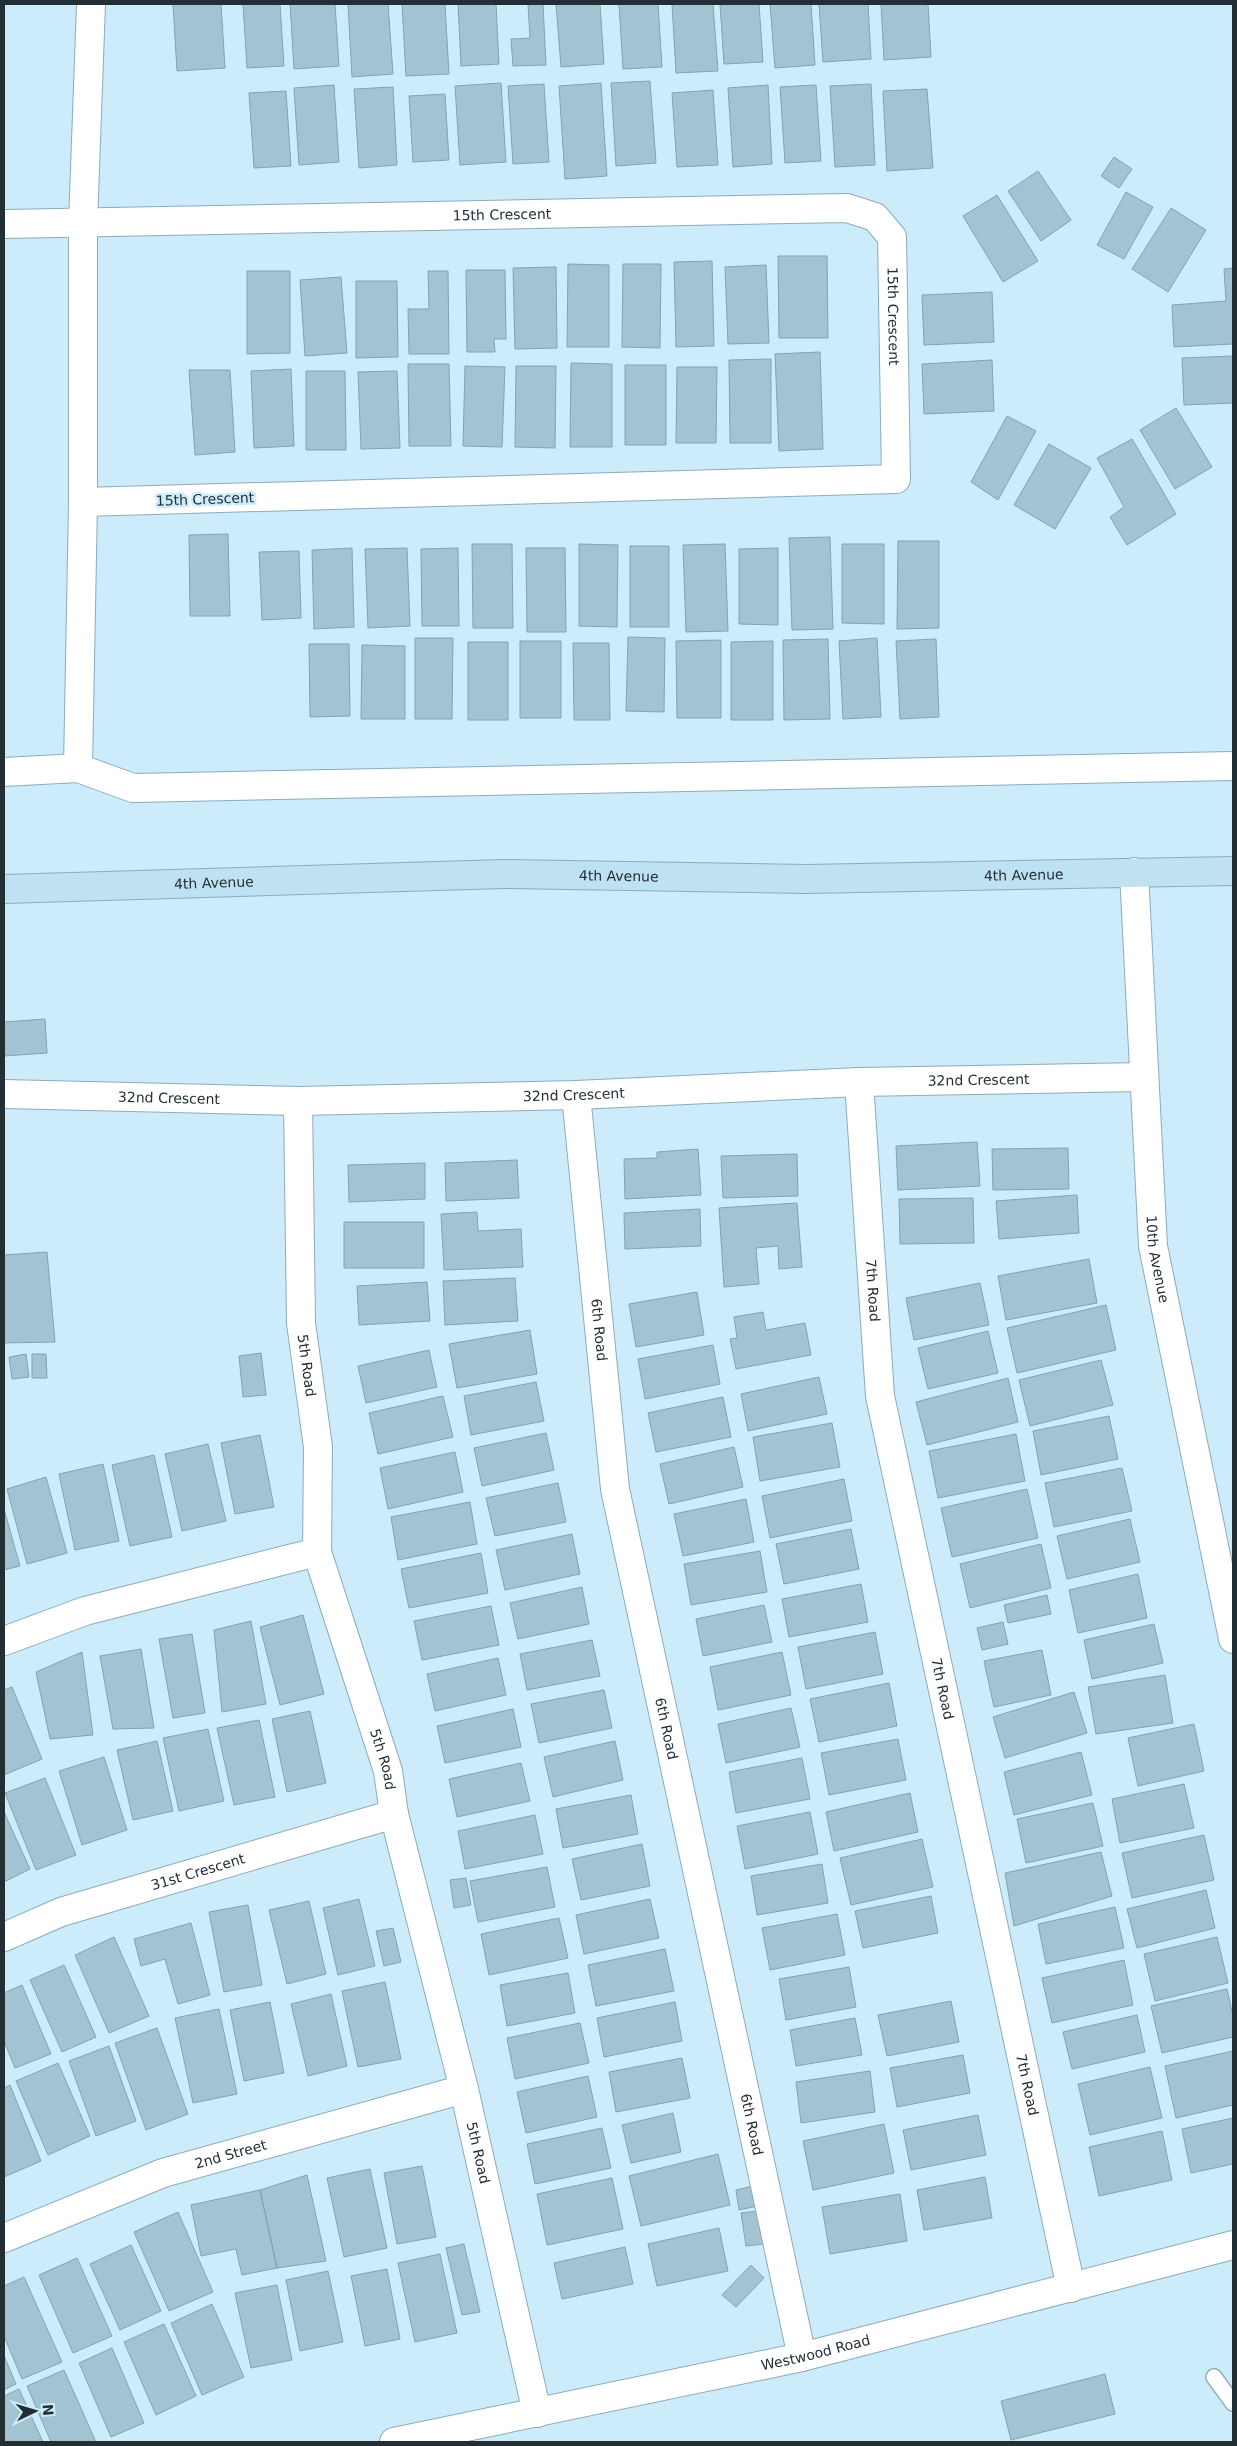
<svg xmlns="http://www.w3.org/2000/svg" width="1237" height="2446" viewBox="0 0 1237 2446" font-family="'DejaVu Sans',sans-serif">
	<style>
		.building { fill: #a4c3d2; stroke: #84a2b1 }
		.lines { fill: none; stroke-linecap: round; stroke-linejoin: round }
		.lane-casing { stroke: #8dacba; stroke-width: 18 }
		.street-casing { stroke: #8dacba; stroke-width: 30 }
		.secondary-casing { stroke: #8dacba; stroke-width: 30 }
		.lane { stroke: #fff; stroke-width: 15 }
		.street { stroke: #fff; stroke-width: 28 }
		.secondary { stroke: #bee2f1; stroke-width: 28 }
		.labels { text-anchor: middle; stroke-width: 5; stroke-linejoin: round; paint-order: stroke }
		.street-label { font-size: 14px; fill: #232f35; stroke: #ccebfb }
	</style>
	<rect width="100%" height="100%" fill="#ccebfb"/>
	<path class="building" d="M173,4H221L225,68L177,71Z
		M243,4H280L284,66L247,68Z
		M290,4H335L339,66L294,69Z
		M348,4H388L393,74L352,77Z
		M402,4H445L449,74L406,76Z
		M458,4H496L499,64L461,66Z
		M528,4H543L546,65L513,66L511,39L530,38Z
		M556,4H600L604,64L561,67Z
		M619,4H658L662,67L623,69Z
		M672,4H713L718,71L676,73Z
		M720,4H759L763,62L724,64Z
		M770,4H811L815,65L775,68Z
		M819,4H868L871,59L823,62Z
		M881,4H928L931,57L884,60Z
		M650,81L656,163L616,166L611,83Z
		M501,83L506,162L460,165L455,86Z
		M601,83L607,176L565,179L559,86Z
		M544,84L549,162L513,164L508,86Z
		M871,84L875,165L835,167L830,86Z
		M334,85L339,162L299,165L294,88Z
		M768,85L772,164L733,167L728,88Z
		M816,85L821,161L785,163L780,87Z
		M393,87L397,165L359,168L354,89Z
		M927,89L933,168L887,171L883,91Z
		M713,90L718,165L677,167L672,93Z
		M286,91L291,166L254,168L249,93Z
		M445,94L449,160L413,162L409,96Z
		M1114,157L1132,169L1119,188L1101,176Z
		M1038,171L1071,220L1041,241L1008,191Z
		M1126,192L1153,207L1124,259L1097,245Z
		M997,195L1038,261L1003,282L963,216Z
		M1171,208L1206,230L1168,292L1132,269Z
		M778,256H827L828,338H779Z
		M712,261L714,346L676,347L674,262Z
		M568,264L609,265V347H567Z
		M623,264H661L660,348L622,347Z
		M766,265L769,343L728,344L725,267Z
		M556,267L557,348L515,349L513,268Z
		M1233,268V344L1174,347L1172,305L1226,301L1224,269Z
		M466,270H505L506,339H494L495,352H467Z
		M247,271H290V353L247,354Z
		M428,271H448L449,354H409L408,309H429Z
		M341,277L347,353L305,356L300,280Z
		M356,281H397L398,357L356,358Z
		M992,292L994,342L924,345L922,295Z
		M820,352L823,449L779,451L775,354Z
		M1233,356V403L1184,405L1182,358Z
		M771,359V443H730L729,360Z
		M992,360L994,411L924,414L922,364Z
		M571,363L612,364V447H570Z
		M408,364H449L451,446H409Z
		M625,365H666V445H625Z
		M465,366L505,367L502,447L463,446Z
		M516,366H556L555,448L515,447Z
		M677,367H717L716,443H676Z
		M291,369L294,446L254,448L251,371Z
		M189,370H230L235,452L195,455Z
		M306,371H345L346,450H306Z
		M397,371L400,448L361,449L358,372Z
		M1176,408L1212,467L1175,489L1140,430Z
		M1007,416L1036,431L998,500L971,482Z
		M1132,439L1176,514L1127,545L1110,517L1124,507L1097,458Z
		M1049,444L1091,468L1055,529L1014,505Z
		M228,534L230,616H190L189,535Z
		M830,537L833,629L792,630L789,538Z
		M898,541H939V628L897,629Z
		M472,544H512L513,628H473Z
		M579,544L618,545L617,627L579,626Z
		M725,544L728,631L686,632L683,545Z
		M842,544H884V624L842,623Z
		M630,546H669V627H630Z
		M352,548L354,627L314,629L312,550Z
		M407,548L410,626L368,628L365,549Z
		M458,548L459,626H422L421,549Z
		M526,548H565L566,632H527Z
		M778,548V625L739,624V549Z
		M299,551L301,618L262,620L259,552Z
		M628,637L665,638L664,712L626,711Z
		M415,638H453L452,719H415Z
		M877,638L881,717L843,719L839,641Z
		M828,639L830,719L784,720L783,640Z
		M936,639L939,717L900,719L896,641Z
		M721,640V718H677L676,641Z
		M520,641H561V718H520Z
		M773,641V720H731V642Z
		M468,642H508V720H468Z
		M573,643H609L610,720H574Z
		M309,644H349L350,716L310,717Z
		M362,645L405,646V719H361Z
		M45,1019L47,1053L4,1056V1022Z
		M977,1142L980,1186L898,1190L896,1146Z
		M1068,1148L1069,1189L993,1190L992,1149Z
		M698,1149L701,1195L625,1199L624,1159L657,1158V1152Z
		M797,1154L798,1196L723,1198L721,1156Z
		M517,1160L519,1198L446,1201L445,1163Z
		M425,1163V1199L349,1202L348,1165Z
		M1077,1195L1079,1233L999,1239L996,1201Z
		M973,1198L974,1243L900,1244L899,1199Z
		M797,1203L802,1267L779,1269L778,1246L756,1248L759,1284L724,1287L719,1208Z
		M700,1209L701,1246L625,1249L624,1213Z
		M477,1212L478,1231L521,1229L523,1267L444,1270L441,1214Z
		M344,1222H424V1268H344Z
		M47,1252L55,1342L4,1343V1255Z
		M1089,1259L1097,1303L1006,1320L998,1276Z
		M515,1278L518,1321L445,1325L443,1281Z
		M427,1282L430,1321L359,1325L357,1286Z
		M980,1283L989,1325L914,1340L906,1298Z
		M697,1292L704,1335L636,1347L629,1304Z
		M1106,1305L1116,1350L1017,1373L1007,1328Z
		M763,1312L766,1330L805,1323L811,1355L736,1369L730,1339L737,1338L734,1317Z
		M530,1330L537,1374L457,1388L449,1344Z
		M988,1331L998,1373L928,1389L918,1348Z
		M713,1345L720,1384L645,1399L638,1359Z
		M429,1350L437,1387L366,1403L358,1366Z
		M261,1353L266,1395L243,1397L239,1356Z
		M26,1354L29,1377L12,1379L9,1357Z
		M32,1354H46L47,1378H32Z
		M1101,1360L1113,1405L1030,1426L1019,1380Z
		M819,1377L827,1414L748,1431L741,1394Z
		M1008,1378L1018,1422L927,1445L916,1402Z
		M536,1382L544,1421L471,1435L464,1396Z
		M443,1396L453,1437L378,1454L369,1413Z
		M723,1397L731,1437L656,1452L648,1413Z
		M1109,1416L1118,1459L1041,1475L1033,1431Z
		M832,1423L840,1467L760,1481L753,1437Z
		M546,1433L554,1470L482,1486L474,1448Z
		M1016,1434L1025,1481L938,1498L929,1451Z
		M260,1435L274,1507L235,1514L221,1443Z
		M208,1444L226,1521L182,1531L165,1454Z
		M734,1447L743,1487L669,1504L660,1464Z
		M455,1452L463,1492L388,1509L380,1468Z
		M154,1455L172,1537L130,1546L112,1465Z
		M103,1464L119,1541L75,1550L59,1474Z
		M1122,1468L1132,1511L1054,1527L1045,1483Z
		M46,1477L67,1553L27,1564L7,1489Z
		M844,1479L852,1521L770,1538L762,1496Z
		M558,1483L566,1522L495,1536L486,1498Z
		M1027,1489L1038,1538L952,1557L941,1508Z
		M746,1499L754,1542L683,1556L674,1514Z
		M470,1502L477,1544L398,1560L391,1517Z
		M4,1509L20,1566L4,1570Z
		M1130,1519L1140,1562L1067,1579L1057,1536Z
		M851,1529L859,1569L784,1584L776,1544Z
		M572,1534L580,1574L505,1590L496,1550Z
		M1041,1544L1051,1588L970,1608L960,1564Z
		M760,1551L767,1592L691,1605L684,1564Z
		M481,1553L488,1593L409,1608L401,1569Z
		M1138,1574L1147,1618L1078,1633L1069,1590Z
		M861,1584L868,1622L789,1637L782,1599Z
		M582,1587L589,1624L518,1639L510,1603Z
		M1047,1595L1051,1614L1008,1623L1004,1605Z
		M764,1605L772,1642L703,1656L696,1619Z
		M491,1606L499,1645L422,1660L414,1621Z
		M303,1615L324,1694L280,1705L260,1627Z
		M251,1621L266,1704L222,1712L214,1630Z
		M1003,1622L1008,1644L982,1650L977,1628Z
		M1154,1624L1163,1663L1092,1679L1084,1640Z
		M875,1632L883,1674L806,1689L798,1647Z
		M192,1634L205,1713L173,1718L159,1639Z
		M592,1640L600,1676L527,1690L520,1654Z
		M141,1649L154,1728L113,1729L100,1656Z
		M1042,1650L1051,1695L994,1707L984,1661Z
		M82,1652L93,1735L50,1739L36,1672Z
		M782,1652L791,1695L718,1710L710,1667Z
		M498,1658L506,1695L435,1711L427,1674Z
		M1165,1675L1173,1723L1096,1734L1088,1687Z
		M889,1683L897,1726L819,1742L810,1699Z
		M12,1687L42,1759L4,1775V1690Z
		M604,1690L612,1728L539,1743L531,1704Z
		M1074,1692L1087,1733L1005,1758L993,1717Z
		M791,1708L800,1747L726,1763L718,1724Z
		M513,1709L521,1747L445,1763L437,1726Z
		M310,1711L326,1783L287,1792L272,1719Z
		M259,1720L275,1797L234,1805L217,1728Z
		M1194,1724L1204,1771L1138,1786L1128,1738Z
		M208,1729L224,1801L179,1811L163,1738Z
		M898,1739L906,1780L829,1795L821,1753Z
		M157,1741L173,1811L133,1820L117,1750Z
		M615,1741L623,1780L553,1797L544,1757Z
		M1081,1752L1092,1795L1014,1815L1004,1772Z
		M104,1757L127,1830L82,1845L59,1771Z
		M802,1758L810,1799L736,1813L729,1772Z
		M521,1763L530,1801L457,1817L449,1779Z
		M45,1778L76,1855L36,1870L5,1793Z
		M1184,1784L1194,1828L1120,1843L1112,1799Z
		M910,1793L918,1832L834,1851L826,1812Z
		M631,1795L638,1834L563,1848L556,1809Z
		M1093,1803L1103,1846L1026,1863L1017,1819Z
		M4,1812L30,1869L4,1882Z
		M810,1812L818,1854L745,1869L737,1826Z
		M535,1815L543,1854L465,1869L458,1831Z
		M1204,1835L1214,1880L1132,1898L1122,1853Z
		M922,1839L933,1887L851,1905L840,1858Z
		M642,1844L650,1886L581,1900L572,1859Z
		M1101,1852L1112,1896L1014,1926L1005,1873Z
		M822,1864L828,1903L757,1915L751,1876Z
		M547,1867L555,1907L478,1922L470,1881Z
		M466,1878L471,1905L454,1908L450,1880Z
		M1206,1890L1215,1928L1137,1948L1127,1909Z
		M931,1896L938,1933L863,1948L855,1911Z
		M359,1899L375,1966L338,1975L323,1908Z
		M650,1899L659,1938L584,1954L576,1915Z
		M309,1901L326,1974L287,1984L269,1910Z
		M248,1905L262,1985L224,1992L209,1912Z
		M1115,1907L1124,1948L1046,1964L1038,1924Z
		M837,1914L845,1955L770,1970L762,1928Z
		M559,1918L568,1958L489,1975L481,1934Z
		M191,1923L210,1995L178,2004L165,1959L141,1966L134,1939Z
		M393,1928L401,1962L384,1966L376,1931Z
		M114,1937L149,2016L109,2033L75,1955Z
		M1217,1937L1228,1983L1155,2001L1144,1954Z
		M665,1949L674,1991L596,2006L588,1965Z
		M1124,1960L1133,2005L1052,2023L1042,1978Z
		M64,1965L96,2037L62,2052L30,1980Z
		M849,1967L856,2007L786,2020L779,1979Z
		M568,1973L575,2013L507,2026L500,1985Z
		M385,1982L401,2059L358,2067L342,1991Z
		M22,1985L51,2054L15,2068L4,2041V1993Z
		M1227,1989L1233,2016V2037L1162,2053L1151,2006Z
		M331,1994L347,2066L308,2076L291,2004Z
		M951,2001L959,2042L887,2056L878,2015Z
		M270,2002L284,2073L244,2081L230,2010Z
		M675,2002L682,2041L604,2057L597,2018Z
		M219,2009L237,2094L193,2103L175,2018Z
		M1137,2015L1145,2052L1072,2069L1063,2032Z
		M855,2018L862,2055L796,2066L790,2030Z
		M580,2023L589,2063L515,2079L507,2038Z
		M157,2028L188,2114L146,2130L115,2043Z
		M109,2046L136,2121L96,2136L69,2061Z
		M1233,2051V2105L1176,2118L1165,2066Z
		M963,2055L970,2093L897,2107L890,2068Z
		M682,2058L690,2098L616,2112L609,2072Z
		M58,2063L90,2136L48,2155L16,2081Z
		M1150,2067L1162,2118L1090,2135L1078,2084Z
		M870,2071L875,2112L801,2123L796,2082Z
		M588,2076L597,2117L526,2133L517,2092Z
		M10,2085L41,2161L4,2177V2088Z
		M673,2113L681,2152L631,2163L622,2125Z
		M978,2115L986,2155L911,2170L903,2130Z
		M1233,2118V2164L1191,2173L1182,2129Z
		M884,2124L894,2173L813,2190L803,2141Z
		M602,2128L611,2168L535,2184L527,2144Z
		M1162,2131L1172,2180L1099,2196L1089,2147Z
		M718,2154L730,2205L641,2226L629,2176Z
		M422,2166L436,2237L397,2244L384,2173Z
		M370,2169L387,2248L344,2257L327,2178Z
		M307,2175L326,2261L277,2268L260,2190Z
		M985,2177L992,2218L924,2230L917,2190Z
		M612,2178L623,2229L547,2245L537,2194Z
		M753,2186L757,2206L739,2210L736,2190Z
		M260,2190L277,2268L242,2275L236,2249L201,2256L191,2205Z
		M900,2194L907,2241L830,2254L822,2207Z
		M759,2211L764,2244L746,2246L741,2213Z
		M178,2212L213,2292L169,2311L134,2232Z
		M719,2228L728,2271L657,2286L648,2244Z
		M464,2244L480,2312L462,2315L446,2248Z
		M131,2245L161,2311L120,2330L90,2264Z
		M625,2247L633,2284L562,2299L554,2263Z
		M440,2254L457,2333L415,2342L398,2263Z
		M77,2258L112,2336L73,2353L39,2275Z
		M751,2265L764,2278L736,2307L722,2295Z
		M387,2269L400,2339L365,2346L351,2276Z
		M328,2271L343,2342L300,2351L286,2280Z
		M24,2277L62,2362L22,2379L4,2336V2286Z
		M277,2285L292,2360L251,2368L235,2293Z
		M212,2304L244,2377L202,2395L171,2323Z
		M164,2324L196,2396L156,2415L124,2342Z
		M112,2348L144,2423L111,2437L79,2363Z
		M4,2356L16,2384L4,2390Z
		M64,2370L96,2442H51L27,2386Z
		M1105,2374L1115,2414L1011,2440L1001,2401Z
		M19,2389L43,2442H4V2396Z"/>
	<g class="lines">
		<g class="lane-casing">
			<path id="lane" d="M1214,2377L1233,2403"/>
		</g>
		<g class="street-casing">
			<g id="street">
				<path d="M91,4L83,224V502L78,768L133,788L1233,766"/>
				<path id="s1" d="M4,224L847,208L875,217L892,237L896,479L83,502"/>
				<path d="M4,772L78,768"/>
				<path id="s2" d="M1134,872L1153,1246L1233,1639"/>
				<path id="s3" d="M859,1082L880,1396L1071,2288"/>
				<path id="s4" d="M4,1094L298,1101L576,1095L859,1082L1143,1077"/>
				<path id="s5" d="M576,1095L615,1489L802,2357"/>
				<path id="s6" d="M298,1101L301,1323L318,1447L317,1552L388,1771L394,1814L464,2089L537,2413"/>
				<path d="M4,1641L85,1611L317,1552"/>
				<path id="s7" d="M4,1937L61,1912L394,1814"/>
				<path id="s8" d="M4,2238L163,2173L464,2089"/>
				<path id="s9" d="M394,2442L802,2357L1233,2245"/>
			</g>
		</g>
		<g class="secondary-casing">
			<g id="secondary">
				<path id="s10" d="M4,889L504,874L807,879L1233,871"/>
			</g>
		</g>
		<use href="#lane" class="lane"/>
		<use href="#street" class="street"/>
		<use href="#secondary" class="secondary"/>
	</g>
	<g class="labels">
		<g class="street-label">
			<text dy="5" stroke="none"><textPath href="#s1" startOffset="498">15th Crescent</textPath></text>
			<text dy="5" stroke="none"><textPath href="#s1" startOffset="978">15th Crescent</textPath></text>
			<text transform="translate(205 499) rotate(-2)" y="5">15th Crescent</text>
			<text dy="5" stroke="none"><textPath href="#s10" startOffset="1020">4th Avenue</textPath></text>
			<text dy="5" stroke="none"><textPath href="#s10" startOffset="615">4th Avenue</textPath></text>
			<text dy="5" stroke="none"><textPath href="#s10" startOffset="210">4th Avenue</textPath></text>
			<text dy="5" stroke="none"><textPath href="#s4" startOffset="975">32nd Crescent</textPath></text>
			<text dy="5" stroke="none"><textPath href="#s4" startOffset="570">32nd Crescent</textPath></text>
			<text dy="5" stroke="none"><textPath href="#s4" startOffset="165">32nd Crescent</textPath></text>
			<text dy="5" stroke="none"><textPath href="#s2" startOffset="388">10th Avenue</textPath></text>
			<text dy="5" stroke="none"><textPath href="#s3" startOffset="209">7th Road</textPath></text>
			<text dy="5" stroke="none"><textPath href="#s5" startOffset="236">6th Road</textPath></text>
			<text dy="5" stroke="none"><textPath href="#s6" startOffset="265">5th Road</textPath></text>
			<text dy="5" stroke="none"><textPath href="#s3" startOffset="614">7th Road</textPath></text>
			<text dy="5" stroke="none"><textPath href="#s5" startOffset="641">6th Road</textPath></text>
			<text dy="5" stroke="none"><textPath href="#s6" startOffset="670">5th Road</textPath></text>
			<text dy="5" stroke="none"><textPath href="#s7" startOffset="205">31st Crescent</textPath></text>
			<text dy="5" stroke="none"><textPath href="#s3" startOffset="1019">7th Road</textPath></text>
			<text dy="5" stroke="none"><textPath href="#s5" startOffset="1046">6th Road</textPath></text>
			<text dy="5" stroke="none"><textPath href="#s6" startOffset="1075">5th Road</textPath></text>
			<text dy="5" stroke="none"><textPath href="#s8" startOffset="242">2nd Street</textPath></text>
			<text dy="5" stroke="none"><textPath href="#s9" startOffset="431">Westwood Road</textPath></text>
		</g>
	</g>
	<rect width="1237" height="2446" fill="none" stroke="#232f35" stroke-width="10"/>
	<g transform="translate(35 2411) rotate(85)" stroke="#ccebfb" stroke-width="4" paint-order="stroke">
	<path d="M0-4L9 19L0 12L-9 19Z" fill="#232f35"/>
	<text y="-8" font-size="14" font-weight="bold" text-anchor="middle" fill="#232f35">N</text>
	</g>
</svg>
